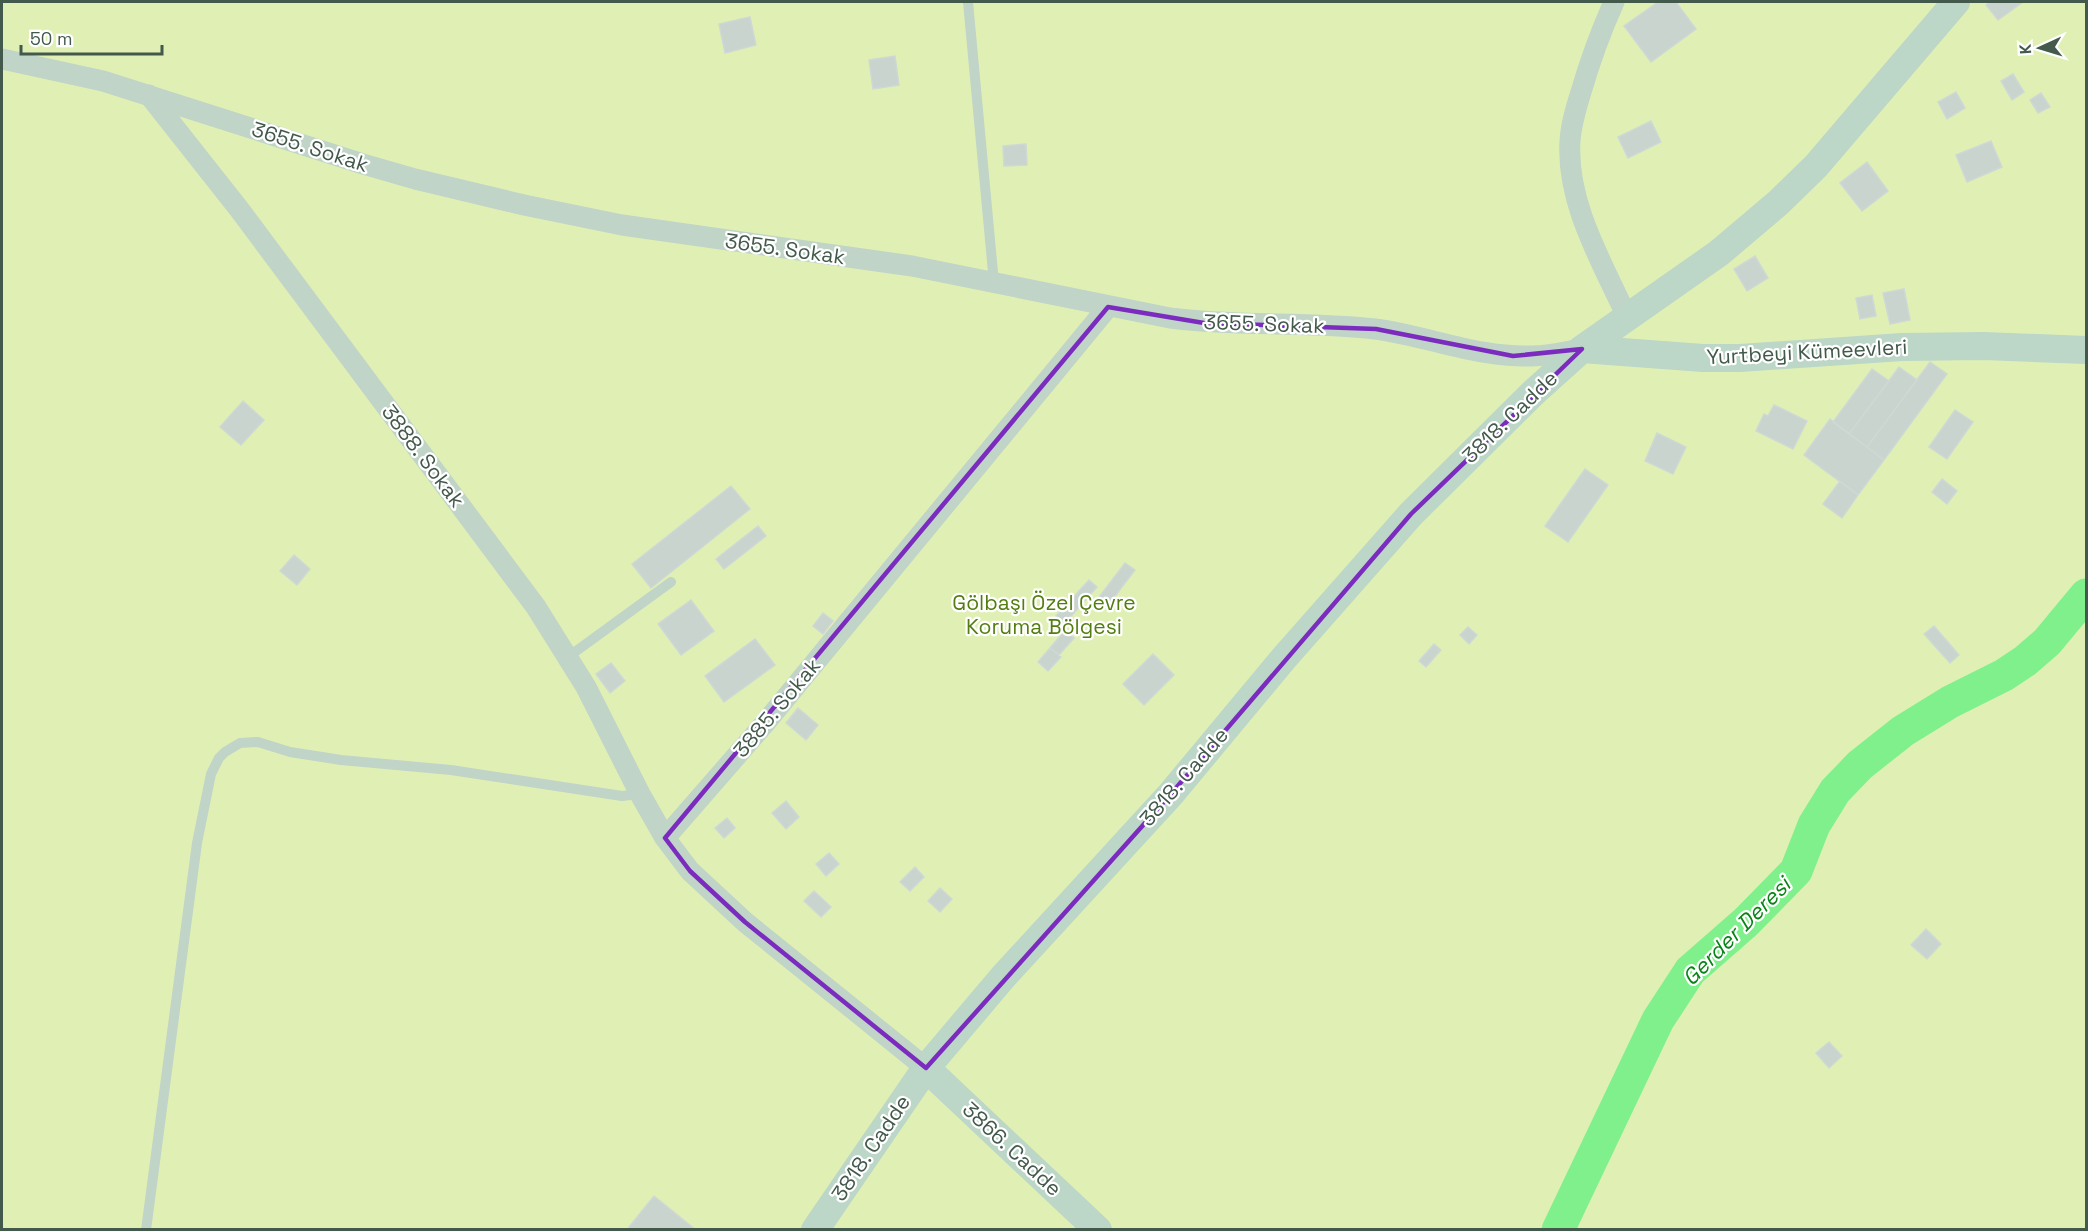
<svg xmlns="http://www.w3.org/2000/svg" width="2088" height="1231" viewBox="0 0 2088 1231" font-family="'Space Grotesk',sans-serif">
	<style>
		.green { fill: #e0f0b5 }
		.lines { fill: none; stroke-linecap: round; stroke-linejoin: round }
		.river { stroke: #7ff08b; stroke-width: 33 }
		.building { fill: #c9d4cf; stroke: #cfd8d4; stroke-width: 1.5 }
		.lane { stroke: #c0d4c7; stroke-width: 10 }
		.street { stroke: #c0d4c7; stroke-width: 21 }
		.secondary { stroke: #bcd6c7; stroke-width: 28 }
		.marked { fill: none; stroke: #7b2cbf; stroke-width: 4.5; stroke-linejoin: round }
		.labels { text-anchor: middle; stroke-width: 4.5; stroke-linejoin: round; paint-order: stroke }
		.street-label { font-size: 21px; fill: #43594b; stroke: #fff }
		.park-label { font-size: 21px; fill: #537d11; stroke: #fff }
		.water-label { font-size: 22px; font-style: italic; fill: #078415; stroke: #fff }
	</style>
	<rect width="100%" height="100%" fill="#eeebee"/>
	<path class="green" d="M2,2H2086V1229H2Z"/>
	<g class="lines">
		<path class="river" d="M1558,1230L1658,1020L1690,971L1746,922L1796,871L1814,825L1835,791L1860,765L1903,731L1950,702L2004,675L2025,661L2047,642L2086,595"/>
	</g>
	<path class="building" d="M1658,2H1676L1696,29L1651,62L1624,26Z
		M1990,2H2023L1998,20L1986,5Z
		M750,17L756,45L725,53L719,24Z
		M895,56L899,85L873,89L869,60Z
		M2013,74L2024,92L2012,100L2001,81Z
		M1956,92L1965,108L1947,119L1938,102Z
		M2041,93L2050,107L2038,113L2030,100Z
		M1651,121L1661,142L1628,158L1618,137Z
		M1991,141L2002,167L1967,182L1956,155Z
		M1026,144L1027,165L1004,166L1003,146Z
		M1867,162L1888,191L1862,211L1840,183Z
		M1755,256L1768,278L1747,291L1734,269Z
		M1904,289L1910,320L1890,324L1883,293Z
		M1872,295L1876,316L1860,319L1856,298Z
		M1930,362L1947,374L1884,460L1867,447Z
		M1899,367L1917,380L1867,447L1849,434Z
		M1872,369L1889,381L1849,434L1833,422Z
		M243,401L264,420L241,445L220,427Z
		M1774,405L1807,421L1793,449L1756,431L1764,414L1768,416Z
		M1955,410L1973,422L1947,459L1929,447Z
		M1830,419L1884,460L1858,495L1804,455Z
		M1657,433L1686,447L1673,474L1645,461Z
		M1585,469L1608,485L1568,542L1545,526Z
		M1942,479L1957,491L1947,504L1932,492Z
		M1840,481L1858,495L1842,518L1823,504Z
		M731,486L750,509L651,588L632,564Z
		M758,526L766,536L724,569L716,559Z
		M294,555L310,569L297,585L280,571Z
		M1125,563L1135,570L1109,604L1099,597Z
		M1089,580L1097,587L1064,624L1056,616Z
		M691,600L714,631L681,655L658,624Z
		M823,613L833,621L823,634L813,626Z
		M1934,626L1959,655L1950,663L1924,634Z
		M1468,627L1477,635L1469,644L1460,635Z
		M1065,630L1074,638L1059,655L1050,648Z
		M755,639L775,665L724,702L705,676Z
		M1434,644L1441,650L1426,667L1419,661Z
		M1050,648L1061,657L1048,671L1038,662Z
		M1153,654L1174,675L1144,705L1123,684Z
		M611,663L625,681L610,693L596,674Z
		M798,708L818,725L806,740L786,723Z
		M786,801L799,817L786,829L772,813Z
		M727,818L735,828L724,838L715,828Z
		M829,853L839,864L826,876L816,864Z
		M915,867L924,877L910,891L900,882Z
		M940,888L952,899L940,912L928,901Z
		M814,891L831,907L821,917L804,901Z
		M1926,929L1941,944L1927,959L1911,945Z
		M1829,1042L1842,1056L1829,1068L1816,1053Z
		M654,1196L696,1230H631L629,1227Z"/>
	<g class="lines">
		<path class="lane" d="M968,2L994,283
			M568,657L671,582
			M146,1230L197,843L211,774L219,758L225,752L240,743L258,742L290,752L341,760L451,770L622,796L640,794"/>
		<path class="street" d="M1614,2C1601,31 1590,61 1581,92C1576,108 1571,124 1570,141C1566,203 1602,262 1627,317
			M2,59L103,81L363,164L415,179L524,205L622,225L912,266L1170,318C1238,327 1307,321 1375,329C1428,336 1478,358 1532,356C1549,356 1565,352 1581,349
			M149,95L239,209L536,607L586,687L640,794L665,838
			M926,1068L745,922L690,871L665,838L766,722L1108,307"/>
		<path class="secondary" d="M1582,349L1703,358H1740L1902,347L1984,346L2086,350
			M926,1068L1098,1230
			M815,1230L926,1068L1003,977L1170,795L1284,658L1411,514L1533,393L1582,349L1719,253L1778,203L1816,166L1956,2"/>
	</g>
	<path class="marked" d="M1108,307L1204,323L1376,329L1513,356L1582,349L1411,514L1170,795L926,1068L745,922L690,871L665,838Z"/>
	<g class="labels">
		<g class="street-label">
			<text transform="translate(310 147) rotate(18)" y="7">3655. Sokak</text>
			<text transform="translate(785 249) rotate(8)" y="7">3655. Sokak</text>
			<text transform="translate(1264 324) rotate(2)" y="7">3655. Sokak</text>
			<text transform="translate(1807 352) rotate(-3)" y="7">Yurtbeyi Kümeevleri</text>
			<text transform="translate(1510 417) rotate(-44)" y="7">3818. Cadde</text>
			<text transform="translate(423 456) rotate(53)" y="7">3888. Sokak</text>
			<text transform="translate(777 708) rotate(-50)" y="7">3885. Sokak</text>
			<text transform="translate(1184 777) rotate(-49)" y="7">3818. Cadde</text>
			<text transform="translate(871 1148) rotate(-56)" y="7">3818. Cadde</text>
			<text transform="translate(1012 1149) rotate(43)" y="7">3866. Cadde</text>
		</g>
		<g class="park-label">
			<text x="1044" y="610">Gölbaşı Özel Çevre<tspan x="1044" dy="24">Koruma Bölgesi</tspan></text>
		</g>
		<g class="water-label">
			<text transform="translate(1736 931) rotate(-45)" y="8">Gerder Deresi</text>
		</g>
	</g>
	<rect width="2088" height="1231" fill="none" stroke="#43594b" stroke-width="6"/>
	<g transform="translate(2040 48) rotate(266)" stroke="#ffffff" stroke-width="4.5" paint-order="stroke">
	<path d="M0-4.5L10 22L0 15L-10 22Z" fill="#43594b"/>
	<text y="-9" font-size="16" font-weight="bold" text-anchor="middle" fill="#43594b">K</text>
	</g>
	<path d="M21 45v9h141v-9" fill="none" stroke="#43594b" stroke-width="3"/>
	<text x="30" y="45" font-size="18" fill="#43594b" stroke="#ffffff" stroke-width="4.5" paint-order="stroke">50 m</text>
</svg>
